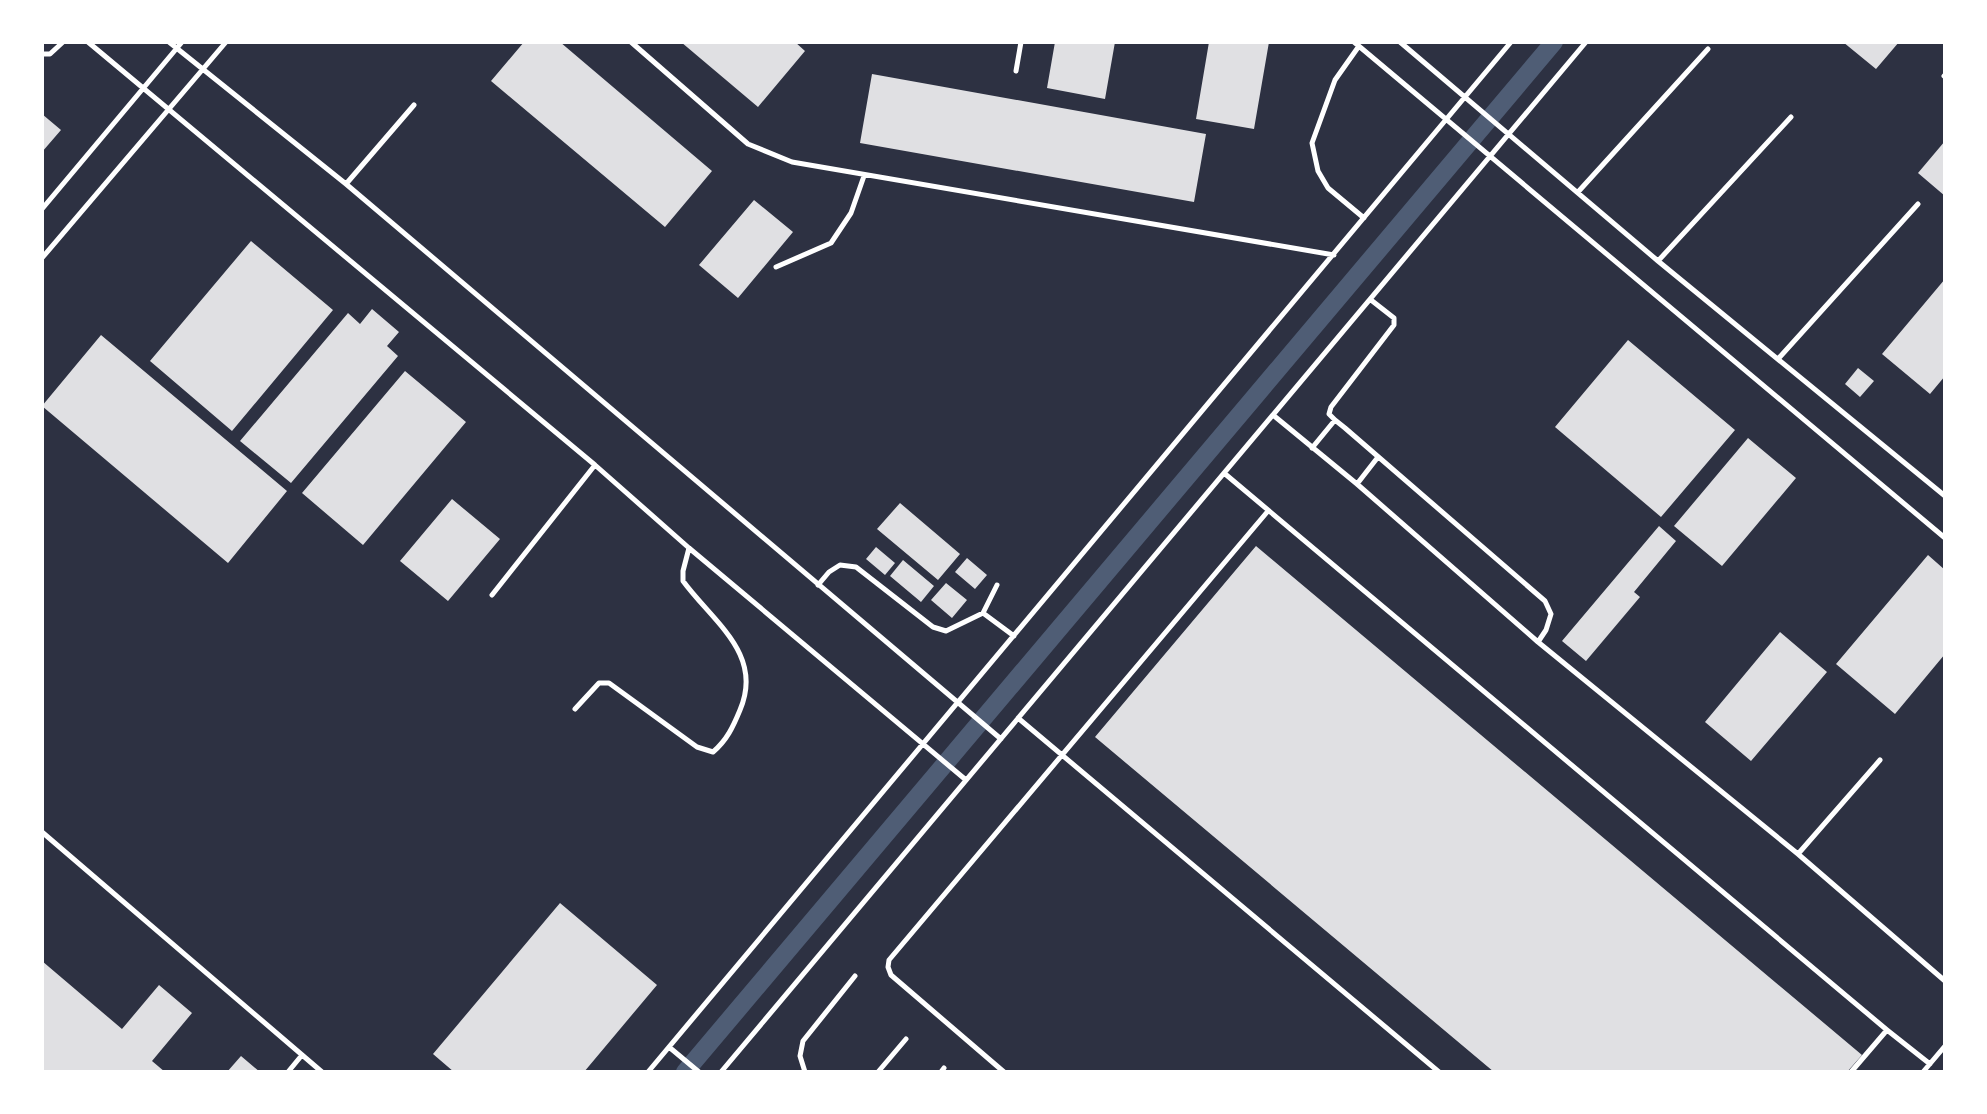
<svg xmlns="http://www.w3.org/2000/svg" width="1987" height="1114" viewBox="0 0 1987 1114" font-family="'IBM Plex Sans',sans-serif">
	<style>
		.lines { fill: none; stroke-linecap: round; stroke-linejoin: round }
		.canal { stroke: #4f5d75; stroke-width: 18 }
		.building { fill: #e0e0e3 }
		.service { stroke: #fff; stroke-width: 5 }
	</style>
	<rect width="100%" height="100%" fill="#2d3142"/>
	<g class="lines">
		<path class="canal" d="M685,1072L1554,42"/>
	</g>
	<path class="building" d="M524,42H560L712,171L665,227L491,81Z
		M681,42H795L805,51L758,107Z
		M1055,42H1115L1105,99L1047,88Z
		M1209,42H1269L1254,129L1196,119Z
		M1843,42H1899L1876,69Z
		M872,74L1206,134L1194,202L860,143Z
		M42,114L61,130L42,152Z
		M1945,141V196L1918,173Z
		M754,200L793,232L738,298L699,265Z
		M251,241L333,310L232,431L150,361Z
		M1945,279V376L1930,394L1882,354Z
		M372,309L399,332L387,346L398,356L291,483L240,441L348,313L360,324Z
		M101,335L287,491L228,563L42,406Z
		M1628,340L1735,430L1661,517L1555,427Z
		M1858,368L1874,381L1860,397L1845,384Z
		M405,371L466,422L363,545L302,493Z
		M1748,438L1796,478L1722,566L1674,526Z
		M452,499L500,539L448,601L400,561Z
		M900,503L960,554L938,580L877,529Z
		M1659,526L1676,541L1634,592L1640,597L1586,661L1562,641Z
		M1256,546L1862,1055L1847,1072H1494L1095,737Z
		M876,547L895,563L885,575L866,559Z
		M1928,555L1945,570V654L1895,714L1836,664Z
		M967,558L987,575L975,589L955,572Z
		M903,560L934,586L921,602L890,576Z
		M946,583L967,600L952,618L931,600Z
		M1780,632L1827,672L1751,761L1705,722Z
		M560,903L657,985L584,1072H454L433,1054Z
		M42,961L122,1029L159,985L192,1013L152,1061L165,1072H42Z
		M241,1056L260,1072H227Z"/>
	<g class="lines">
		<path class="service" d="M88,42L595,465L689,548L966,780
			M169,42L346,184L1001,739
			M631,42L748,144L792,162L1334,255
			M1354,42L1945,538
			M1400,42L1658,261L1945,496
			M1359,46L1335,80L1312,143L1318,171L1328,188L1364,218
			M42,54H50L63,42
			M1016,71L1021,42
			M1944,76L1945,75
			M346,184L414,105
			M1578,192L1708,49
			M42,209L182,42
			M42,258L226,42
			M1658,261L1791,117
			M776,267L831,243L851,213L864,176
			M1778,359L1918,204
			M1273,415L1357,484L1538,642L1798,854L1945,981
			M1335,420L1329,414L1331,407L1394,325V318L1371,300
			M1312,448L1335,420L1345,428L1545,601L1551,614L1546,630L1538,642
			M1224,473L1887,1030L1930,1064
			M1357,484L1378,457
			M818,585L829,572L840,565L856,567L933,627L946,631L983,613L1014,636
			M492,595L595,465
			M983,613L997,585
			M575,709L599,683H609L697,747L713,752C727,740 733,727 740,710C764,654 713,622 683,581V571L689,548
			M1018,718L1439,1072
			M42,832L322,1072
			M1798,854L1880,760
			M669,1047L699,1072
			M288,1072L302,1055
			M648,1072L1511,42
			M721,1072L1586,42
			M805,1072L800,1056L803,1041L855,976
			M878,1072L906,1039
			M941,1072L944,1068
			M1004,1072L891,975L888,967L889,960L1268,511
			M1851,1072L1887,1030
			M1923,1072L1945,1046"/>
	</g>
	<rect width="1987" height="1114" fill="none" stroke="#ffffff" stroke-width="88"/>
</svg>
